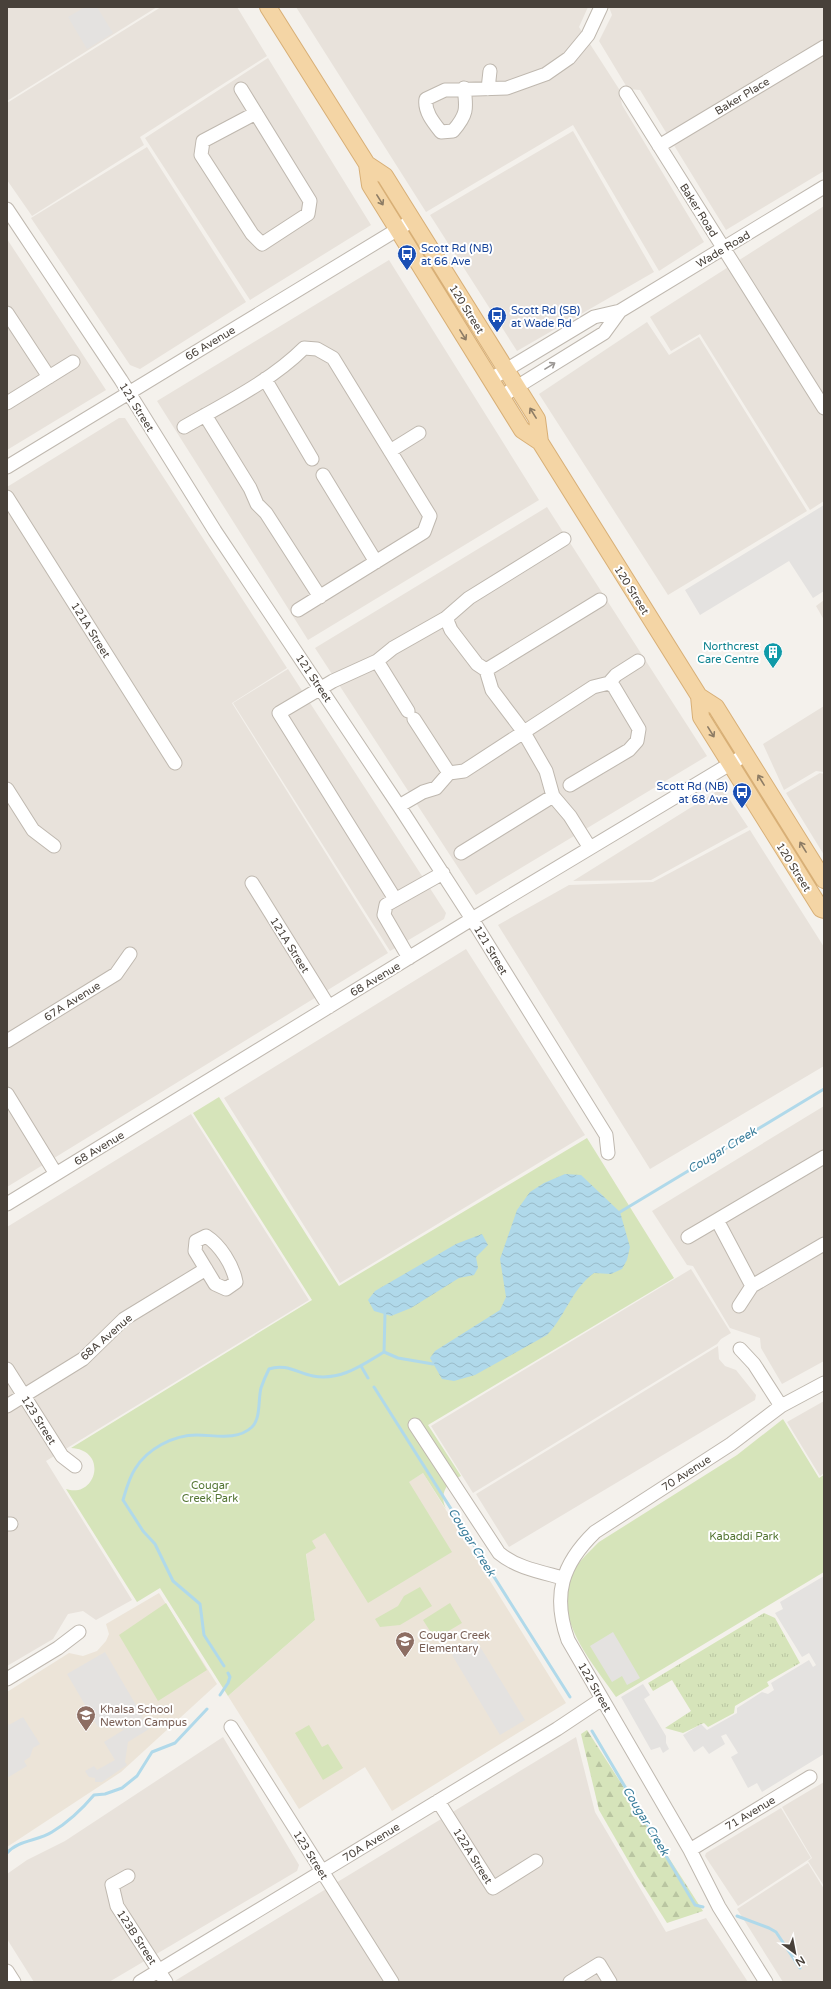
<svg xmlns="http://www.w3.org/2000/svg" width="831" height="1989" viewBox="0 0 831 1989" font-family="'Varela Round',sans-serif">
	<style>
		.residential { fill: #e8e2db }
		.education { fill: #ece4d8 }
		.grass { fill: url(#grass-tufts) }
		.forest { fill: url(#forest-firs) }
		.park { fill: #d6e4ba }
		.parking { fill: #e4e2e0 }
		.water { fill: url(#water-waves) }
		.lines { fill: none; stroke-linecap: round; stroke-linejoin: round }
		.stream { stroke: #b0d9ea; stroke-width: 3 }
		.minor-casing { stroke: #bfb8af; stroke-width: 15 }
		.major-casing { stroke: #d8af76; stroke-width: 18 }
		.minor { stroke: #fff; stroke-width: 13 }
		.major { stroke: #f4d5a5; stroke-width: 16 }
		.oneway { stroke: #8d7c65 }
		.oneway2 { stroke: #9a9693 }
		.labels { text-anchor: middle; stroke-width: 4; stroke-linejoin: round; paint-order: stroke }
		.street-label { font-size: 11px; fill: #48413a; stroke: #fff }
		.transit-label { font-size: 11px; fill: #164399; stroke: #fff; text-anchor: start }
		.culture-label { font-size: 11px; fill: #0d838f; stroke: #fff; text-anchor: end }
		.park-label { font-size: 11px; fill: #537533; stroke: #fff }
		.education-label { font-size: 11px; fill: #785e54; stroke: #fff; text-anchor: start }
		.water-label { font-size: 12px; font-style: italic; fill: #397d9b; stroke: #fff }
	</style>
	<defs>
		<pattern id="grass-tufts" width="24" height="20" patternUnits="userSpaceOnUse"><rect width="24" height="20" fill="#d6e4ba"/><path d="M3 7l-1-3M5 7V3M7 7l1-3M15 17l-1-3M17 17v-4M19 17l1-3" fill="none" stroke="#b9c5a1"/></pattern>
		<pattern id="forest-firs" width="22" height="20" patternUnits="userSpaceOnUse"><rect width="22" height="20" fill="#d6e4ba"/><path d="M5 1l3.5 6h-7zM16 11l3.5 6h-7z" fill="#b9c5a1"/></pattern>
		<pattern id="water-waves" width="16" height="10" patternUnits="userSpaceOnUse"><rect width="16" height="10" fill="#b0d9ea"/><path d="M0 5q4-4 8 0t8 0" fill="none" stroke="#99bbc9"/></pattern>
	</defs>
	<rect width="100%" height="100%" fill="#f4f1ec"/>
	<path class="residential" d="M7,7H157L7,101Z
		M161,7H237L267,56L140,137L144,145L32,216L7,180V103Z
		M296,7H588L579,27L619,89L622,105L704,242L659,271L573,125L426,212Z
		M609,7H824V171L726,230L640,90L628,89L599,41L612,15Z
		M268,58L371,225L250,300L145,138Z
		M573,131L654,272L517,351L430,215Z
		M147,147L246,302L140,369L130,365L31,218Z
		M824,206V501L810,510L700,334L671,351L650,317Z
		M7,239L106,390L7,450Z
		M389,260L539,500L308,640L157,401Z
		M647,322L669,355L699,337L807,511L668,595L539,394Z
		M119,418H125L287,668L232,703L388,953L7,1187V487Z
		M547,507L707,756L476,895L315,648Z
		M824,600V620L816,606Z
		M288,669L446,913L444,919L390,951L233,703Z
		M824,706V772L816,771L784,790L763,744Z
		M820,773L824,774V855L786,793Z
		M722,788L748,827L651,880L573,881Z
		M750,830L824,947V1066L650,1169L498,925L569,885L653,882Z
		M466,949L585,1135L340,1283L224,1098Z
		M824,1106V1361L782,1384L761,1348L760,1338L730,1328L693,1266L687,1265L652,1211Z
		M191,1114L309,1300L46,1461L132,1600L96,1620L83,1611L68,1614L53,1639L7,1666V1227Z
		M691,1269L731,1333L721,1339L717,1344L473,1493L431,1426Z
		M718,1346L719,1359L725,1366L736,1370L756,1395L755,1400L509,1547L476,1494Z
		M824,1401V1473L820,1476L787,1422Z
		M223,1737L299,1865L297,1871L109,1982H34L7,1939V1874L27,1860L65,1841Z
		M576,1737L595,1812L666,1932L706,1918L748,1982H173Z
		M824,1782V1886L808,1861L812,1858L782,1807Z
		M781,1808L811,1858L738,1906L705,1856L706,1853Z
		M808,1863L824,1889V1982H783L737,1909Z"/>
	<path class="education" d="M423,1473L566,1703L392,1811L365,1767L299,1809L228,1696L315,1620L305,1545Z
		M159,1593L217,1684L121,1772L7,1847V1692L69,1653L83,1656L97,1651L106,1641L109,1634L106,1624Z"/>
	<path class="grass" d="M764,1613L775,1618L800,1663L767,1682L769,1686L735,1706L734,1713L708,1727L704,1723L683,1733L665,1728L691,1711L672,1680L653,1691L648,1683Z"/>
	<path class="forest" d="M587,1730L703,1911L667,1923L637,1876L599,1810L581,1734Z"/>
	<path class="park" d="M219,1097L339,1286L587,1138L674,1278L428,1425L461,1476C446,1482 439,1494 446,1509L423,1473L409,1482L452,1552L368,1603L325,1533L312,1541L316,1548L306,1554L315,1620L228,1696L160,1588L137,1602L66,1489C96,1499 109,1450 71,1448L312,1300L193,1113Z
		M783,1419L819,1478L824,1475V1572L616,1697C592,1662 548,1614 574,1570C581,1559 590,1551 599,1542L737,1455Z
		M420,1587L432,1606L400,1625L380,1627L375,1619L398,1606L404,1596Z
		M166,1603L207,1670L158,1701L119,1635Z
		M450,1603L462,1623L435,1639L423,1620Z
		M309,1725L322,1747L328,1744L343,1768L323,1780L295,1733Z"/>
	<path class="parking" d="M85,7H97L113,33L87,49L68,17Z
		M824,505V591L813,598L789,561L700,615L685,590Z
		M824,1576V1754L762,1792L757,1783L748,1788L731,1757L738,1753L726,1734L721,1736L725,1744L709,1754L703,1746L694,1752L683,1735L701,1724L707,1730L737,1713V1708L762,1692L768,1694L774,1690L771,1683L809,1660L813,1667L816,1665L809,1653L802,1657L775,1613L783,1609L780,1602Z
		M613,1632L640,1678L627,1685L622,1676L612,1682L590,1646Z
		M476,1640L525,1720L500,1735L452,1655Z
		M105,1652L143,1717L122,1730L117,1721H115L113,1718L98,1727L67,1674Z
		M643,1684L650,1695L644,1699L666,1736V1743L669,1749L663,1753L660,1747L651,1750L621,1697Z
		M23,1717L40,1744L33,1748L30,1757L24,1761L27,1766L7,1778V1721L9,1725Z
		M143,1718L149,1729L128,1742L125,1762L127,1765L102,1782H95V1778L89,1777L85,1771L94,1766L97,1770L115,1760L104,1742Z"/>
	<path class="water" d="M565,1174L581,1175L620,1212L630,1247L627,1260L622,1269L611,1274L594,1273C571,1290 565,1317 547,1335L475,1375L454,1381L442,1379L430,1358L435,1351L500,1310L506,1297L500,1259L517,1210L530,1192L544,1183Z
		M482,1234L488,1245L476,1257L478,1268L474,1275L459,1278L411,1308L391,1316L374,1311L368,1300L375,1291L456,1244Z"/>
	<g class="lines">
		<path class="stream" d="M620,1212L824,1089
			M384,1352L398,1358L433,1364
			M361,1366L368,1378
			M374,1387L570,1697
			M224,1666L204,1635L200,1604L173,1581L155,1544L143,1531L123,1500C126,1490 129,1478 135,1469C147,1449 173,1435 197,1435C215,1435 237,1441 252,1427C261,1418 258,1399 261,1388C263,1382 266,1375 269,1369C285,1363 298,1373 313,1376C341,1381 362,1365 384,1352L385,1314
			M220,1695L228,1683L230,1677L228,1673
			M592,1731L695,1905L703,1907
			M7,1853C18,1840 38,1841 52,1832C67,1823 83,1808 94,1795L105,1794L122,1788L137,1776L152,1752L175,1743L207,1709
			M737,1916L769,1928L776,1932L800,1968"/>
		<g class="minor-casing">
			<path id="minor" d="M464,88C467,109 467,115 453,131L441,132C433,122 424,111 426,99L445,90L507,88L546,74L569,58L588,35L601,7
				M241,89L310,201L308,214L262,244L252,234L201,155L203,141L256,113
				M488,89L490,71
				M626,93L824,408
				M659,146L824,47
				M7,209L121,380L215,531L399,806L472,919L606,1135L608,1153
				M7,313L49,377
				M265,379L312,459
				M491,379L594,317L620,311L824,187
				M502,396L604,333L620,311
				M7,403L73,362
				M205,415L250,488L257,504L266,513L320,597
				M184,427C224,404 271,381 304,348L317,349L333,358L430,516L424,532L298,610
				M390,451L419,433
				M7,467L413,220
				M323,475L376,562
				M7,497L175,763
				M446,618L451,630L477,664L486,670L492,690L523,731L546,771L553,796L570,816L590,848
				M377,661L408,711
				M486,670L600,600
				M414,719L449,773
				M570,785L629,750L637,741L639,729L614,687L609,683
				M7,789L33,830L54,846
				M399,806L423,792L436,788L449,773L464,771L593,687L609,683L616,675L638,661
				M461,853L553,796
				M252,883L329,1007
				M395,899L279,713L333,681L377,661L393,648L446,618L469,598L564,539
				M409,958L384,915L386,905L443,873
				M7,1041L116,974L130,954
				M7,1094L56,1174
				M7,1204L472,919L745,755
				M206,1236C220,1245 233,1265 236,1282L226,1289L215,1284L195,1251L196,1241Z
				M688,1237L717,1220
				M752,1286L824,1244
				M739,1306L752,1286L717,1220L824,1157
				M740,1349L754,1364L781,1406
				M7,1369L62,1456L75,1466
				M7,1406L83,1359L124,1319L206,1269
				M415,1425L499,1553C517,1568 541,1572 563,1578
				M7,1524H11
				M7,1679L58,1648L79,1632
				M231,1727L392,1982
				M438,1801L493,1888L536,1861
				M690,1850L810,1777
				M128,1876L112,1885L117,1906L166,1982
				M7,1971L14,1982
				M140,1982L557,1729L602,1699
				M570,1982L599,1964L610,1982
				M766,1982L719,1907L690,1850L568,1640C552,1595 562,1564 595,1532L731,1444L781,1406L824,1383"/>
		</g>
		<g class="major-casing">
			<path id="major" d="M268,7L367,164L370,185L522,430L540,442L699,696L701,717L821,909L824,910
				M367,164L385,176L537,419L540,442
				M699,696L716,707L824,880"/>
		</g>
		<use href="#minor" class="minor"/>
		<use href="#major" class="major"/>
	</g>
	<defs><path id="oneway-shaft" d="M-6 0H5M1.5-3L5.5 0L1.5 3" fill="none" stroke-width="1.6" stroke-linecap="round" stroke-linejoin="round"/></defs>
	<g class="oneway">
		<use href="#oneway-shaft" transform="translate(380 200) rotate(58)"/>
		<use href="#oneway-shaft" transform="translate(463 335) rotate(58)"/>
		<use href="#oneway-shaft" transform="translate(533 413) rotate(-122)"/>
		<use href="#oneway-shaft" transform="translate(711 732) rotate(58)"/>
		<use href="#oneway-shaft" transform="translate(761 780) rotate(-122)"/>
		<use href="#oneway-shaft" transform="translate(803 847) rotate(-122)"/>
	</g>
	<use class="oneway2" href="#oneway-shaft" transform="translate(550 366) rotate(-32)"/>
	<defs>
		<g id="bus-pin" transform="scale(1)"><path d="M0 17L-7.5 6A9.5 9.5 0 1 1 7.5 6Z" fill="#1a4fb4" stroke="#fff"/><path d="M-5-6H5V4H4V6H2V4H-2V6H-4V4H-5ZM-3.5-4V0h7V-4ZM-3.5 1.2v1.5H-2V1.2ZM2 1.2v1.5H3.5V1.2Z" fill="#fff"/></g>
		<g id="building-pin" transform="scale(1)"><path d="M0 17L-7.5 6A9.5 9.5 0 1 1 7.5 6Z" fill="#0f9aa8" stroke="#fff"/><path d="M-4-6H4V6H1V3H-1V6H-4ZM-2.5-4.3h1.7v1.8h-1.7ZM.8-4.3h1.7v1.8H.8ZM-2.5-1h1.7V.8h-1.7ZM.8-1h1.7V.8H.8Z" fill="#fff"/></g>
		<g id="school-pin" transform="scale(1)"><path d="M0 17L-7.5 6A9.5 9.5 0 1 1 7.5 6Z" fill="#8d6e63" stroke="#fff"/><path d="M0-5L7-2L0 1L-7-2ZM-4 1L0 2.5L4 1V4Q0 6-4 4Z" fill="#fff"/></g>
	</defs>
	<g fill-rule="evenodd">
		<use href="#bus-pin" x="407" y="254"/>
		<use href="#bus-pin" x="497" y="316"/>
		<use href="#building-pin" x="773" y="652"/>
		<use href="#bus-pin" x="742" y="792"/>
		<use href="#school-pin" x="405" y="1641"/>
		<use href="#school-pin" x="86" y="1715"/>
	</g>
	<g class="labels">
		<g class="street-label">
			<text transform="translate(742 96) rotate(-31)" y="4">Baker Place</text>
			<text transform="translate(699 210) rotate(58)" y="4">Baker Road</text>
			<text transform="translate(723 249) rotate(-31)" y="4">Wade Road</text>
			<text transform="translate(467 309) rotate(58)" y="4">120 Street</text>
			<text transform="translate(210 343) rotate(-31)" y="4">66 Avenue</text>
			<text transform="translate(137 407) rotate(58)" y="4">121 Street</text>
			<text transform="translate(632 590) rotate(58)" y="4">120 Street</text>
			<text transform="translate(91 630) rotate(58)" y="4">121A Street</text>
			<text transform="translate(314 678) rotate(56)" y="4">121 Street</text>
			<text transform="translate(794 867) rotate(58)" y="4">120 Street</text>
			<text transform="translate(290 945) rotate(58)" y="4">121A Street</text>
			<text transform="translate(491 950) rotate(59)" y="4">121 Street</text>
			<text transform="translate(375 979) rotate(-31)" y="4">68 Avenue</text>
			<text transform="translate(72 1001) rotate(-32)" y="4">67A Avenue</text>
			<text transform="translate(99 1148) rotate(-31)" y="4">68 Avenue</text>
			<text transform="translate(106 1337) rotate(-41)" y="4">68A Avenue</text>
			<text transform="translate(39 1420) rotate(58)" y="4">123 Street</text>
			<text transform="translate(686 1473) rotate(-33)" y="4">70 Avenue</text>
			<text transform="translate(595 1687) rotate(60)" y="4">122 Street</text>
			<text transform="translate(750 1813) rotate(-31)" y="4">71 Avenue</text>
			<text transform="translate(371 1842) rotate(-31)" y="4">70A Avenue</text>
			<text transform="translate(311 1855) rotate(58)" y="4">123 Street</text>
			<text transform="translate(473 1856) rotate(58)" y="4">122A Street</text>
			<text transform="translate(137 1937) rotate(57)" y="4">123B Street</text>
		</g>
		<g class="transit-label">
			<text x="421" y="252">Scott Rd (NB)<tspan x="421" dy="13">at 66 Ave</tspan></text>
			<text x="511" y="314">Scott Rd (SB)<tspan x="511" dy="13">at Wade Rd</tspan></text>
			<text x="728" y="790" text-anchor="end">Scott Rd (NB)<tspan x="728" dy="13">at 68 Ave</tspan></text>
		</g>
		<g class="culture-label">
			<text x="759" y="650">Northcrest<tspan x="759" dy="13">Care Centre</tspan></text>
		</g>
		<g class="park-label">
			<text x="210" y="1489">Cougar<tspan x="210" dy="13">Creek Park</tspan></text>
			<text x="744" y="1540">Kabaddi Park</text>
		</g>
		<g class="education-label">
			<text x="419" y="1639">Cougar Creek<tspan x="419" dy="13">Elementary</tspan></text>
			<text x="100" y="1713">Khalsa School<tspan x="100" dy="13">Newton Campus</tspan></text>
		</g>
		<g class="water-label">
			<text transform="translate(722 1150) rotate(-31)" y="4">Cougar Creek</text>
			<text transform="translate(472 1542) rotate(58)" y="4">Cougar Creek</text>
			<text transform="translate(646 1821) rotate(59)" y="4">Cougar Creek</text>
		</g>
	</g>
	<rect width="831" height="1989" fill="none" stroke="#48413a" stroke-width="16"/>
	<g transform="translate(795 1953) rotate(148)" stroke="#ffffff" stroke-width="3" paint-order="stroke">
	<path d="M0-3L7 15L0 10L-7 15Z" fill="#48413a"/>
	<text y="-6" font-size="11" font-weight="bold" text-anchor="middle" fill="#48413a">N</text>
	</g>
</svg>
